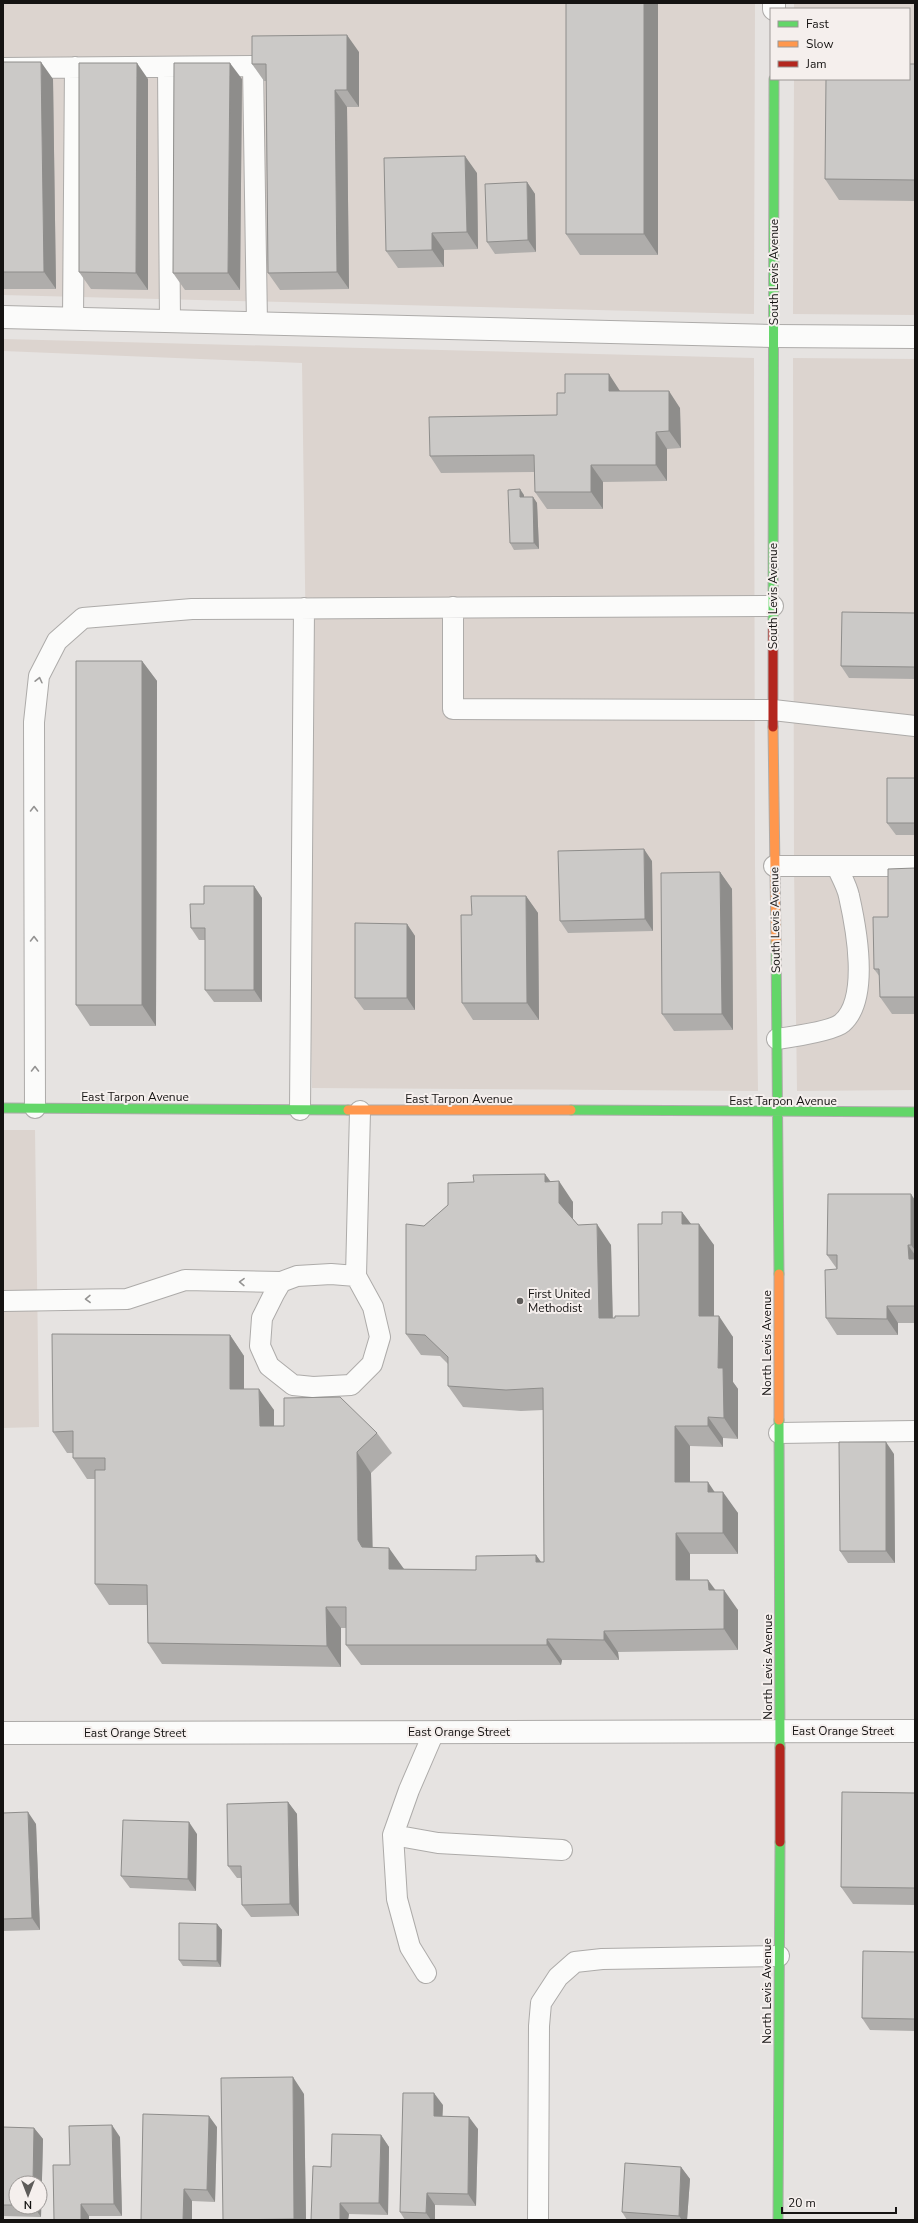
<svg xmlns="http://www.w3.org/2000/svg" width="918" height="2223" viewBox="0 0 918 2223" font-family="'Nunito Sans',sans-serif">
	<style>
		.built { fill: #dcd4cf }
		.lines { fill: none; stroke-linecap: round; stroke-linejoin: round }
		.lane-casing { stroke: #adaba9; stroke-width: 22 }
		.street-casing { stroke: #adaba9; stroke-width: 24 }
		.fast-casing { stroke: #adaba9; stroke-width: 11 }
		.slow-casing { stroke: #adaba9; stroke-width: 11 }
		.jam-casing { stroke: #adaba9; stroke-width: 11 }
		.lane { stroke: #fbfbfa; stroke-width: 20 }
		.street { stroke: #fbfbfa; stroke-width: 22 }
		.fast { stroke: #63d668; stroke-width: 9 }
		.slow { stroke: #ff974d; stroke-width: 9 }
		.jam { stroke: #b3261e; stroke-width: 9 }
		.wall { fill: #afadab; fill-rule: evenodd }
		.shaded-wall { fill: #8e8d8b }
		.building { fill: #cbc9c7; stroke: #8e8d8b }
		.oneway { stroke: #949392 }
		.poi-dot { fill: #5e5c5a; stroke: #f5efed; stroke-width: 1.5 }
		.labels { text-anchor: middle; stroke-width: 4; stroke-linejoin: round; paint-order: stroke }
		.street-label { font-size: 12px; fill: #151312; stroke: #f5efed }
		.poi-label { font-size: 12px; fill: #151312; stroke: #f5efed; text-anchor: start }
	</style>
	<rect width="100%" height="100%" fill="#e6e3e1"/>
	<path class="built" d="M3,3H755L754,314L3,295Z
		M794,3H915V315L793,314L794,79H909V9H794Z
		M3,339L754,358L755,866L758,1091L312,1088L302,363L3,351Z
		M793,358L915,359V1090L797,1091L794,866Z
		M3,1130H35L39,1427L3,1428Z"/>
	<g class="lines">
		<g class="lane-casing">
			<path id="lane" d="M168,67L170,322
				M3,68L253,66L257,324
				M73,319L75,67
				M453,607V709L773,710L915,726
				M774,866H915
				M777,1039C791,1037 833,1031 842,1023C870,999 856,927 849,896C847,886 841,876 837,867
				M35,1108L34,722L39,676L57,641L83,618L192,609L773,606
				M300,1110L304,608
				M356,1276L331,1274L297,1276L281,1282L274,1294L262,1318L260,1346L269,1366L293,1385L313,1387L351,1385L372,1364L380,1337L373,1307L356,1276L360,1111
				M3,1301L127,1299L185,1280L281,1282
				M779,1433L915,1431
				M393,1835L438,1843L562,1850
				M426,1973L410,1947L397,1899L393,1835L409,1790L434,1732
				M538,2220L539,2026L541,2003L558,1977L575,1962L602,1959L779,1956"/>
		</g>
		<g class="street-casing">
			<path id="street" d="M774,9V3
				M3,317L774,336L915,337
				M3,1733L915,1731"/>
		</g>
		<g class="fast-casing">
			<path id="fast" d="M773,626L774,79
				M776,942L779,1274
				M3,1108L348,1110
				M571,1110L915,1112
				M779,1420L780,1748
				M778,2220L780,1842"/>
		</g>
		<g class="slow-casing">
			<path id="slow" d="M773,727L776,942
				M348,1110H571
				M779,1274V1420"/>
		</g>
		<g class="jam-casing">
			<path id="jam" d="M773,626V727
				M780,1842V1748"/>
		</g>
		<use href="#lane" class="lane"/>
		<use href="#street" class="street"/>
		<use href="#fast" class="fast"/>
		<use href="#slow" class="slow"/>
		<use href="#jam" class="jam"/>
	</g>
	<path class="wall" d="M658,3V255H580L566,234Z
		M359,52V107H347L349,289L280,290L268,273L266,81H264L252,64Z
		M3,62L53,79L56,289H3Z
		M915,64V201L839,200L825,179Z
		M148,79V290L91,289L79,272Z
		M242,79L240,290H185L173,273Z
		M477,173L478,249L444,250V267L398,268L386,251Z
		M527,182L535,194L536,252L495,254L487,242Z
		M620,391L680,408L681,448L667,449V481L603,482V509H547L535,492L534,472L441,473L430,456L557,415L565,393Z
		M524,495V497H533L537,503L539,549L514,550L510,543Z
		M915,613V679L849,678L841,666Z
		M142,661L157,681L156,1026H90L76,1005Z
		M915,778V835H896L887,823Z
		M652,861L653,931L568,933L560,921Z
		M915,868V1014H892L880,997V977L874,969L888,917Z
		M720,872L732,889L733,1030L674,1031L662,1014Z
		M254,886L262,898V1002H214L205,990V940H199L191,928L204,904Z
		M526,896L538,913L539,1020H473L462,1003L472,915Z
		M407,924L415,936V1010H364L355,998Z
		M545,1174L551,1182L573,1202V1219L578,1225L611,1245L613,1318L639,1316L662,1224L682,1212L691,1224L714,1245V1316L733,1337V1382L738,1389V1439L723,1438V1447L690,1446V1482L714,1492L738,1513V1554H690V1580L715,1590L738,1610V1650L618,1652L619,1660H562L561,1665H361L346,1645V1628H341V1667L162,1664L148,1643L147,1605H109L95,1584V1479H87L73,1458V1453H67L53,1432L230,1335L244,1356V1389L274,1410V1426L377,1433L392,1453L371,1473L372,1548L404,1569L476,1570L536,1555L541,1562H544L543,1410L521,1411L463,1407L448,1386V1364L440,1356L421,1355L406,1334L424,1226L474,1182Z
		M915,1200V1323H898V1335H837L826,1318L837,1269L827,1255Z
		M894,1454L895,1563H848L840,1551Z
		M915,1793V1905L853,1904L841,1887Z
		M288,1802L297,1814L299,1916L251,1917L242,1905V1878H237L228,1866Z
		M3,1813L36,1824L40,1930L3,1931Z
		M197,1834L196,1891L130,1888L121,1876Z
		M217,1924L222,1930L221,1967L183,1966L179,1960Z
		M915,1952V2031L870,2030L862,2018Z
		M304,2094L306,2220H223Z
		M443,2105L442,2116L478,2129L476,2206L435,2205V2220H405L400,2212Z
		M3,2127L34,2128L43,2139L41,2217L3,2216ZM16,2183L40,2207H16Z
		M217,2127L215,2202L192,2201V2220H141Z
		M381,2135L389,2147L388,2215L349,2214L348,2220H311L331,2167Z
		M120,2137L122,2216H89V2220H54L70,2165Z
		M681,2167L690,2179L687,2220H627L622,2212Z"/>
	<path class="shaded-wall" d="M644,3H658V255L644,234Z
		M347,35L359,52V107L347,90Z
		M41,62L53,79L56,289L44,272Z
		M137,63L148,79V290L136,273Z
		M230,63L242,79L240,290L228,273Z
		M335,90L347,107L349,289L337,272Z
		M465,156L477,173L478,249L467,232Z
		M527,182L535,194L536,252L528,240Z
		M432,233L444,250V267L432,250Z
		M609,374L620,391H609Z
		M669,391L680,408L681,448L669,431Z
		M656,432L667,449V481L656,465Z
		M591,465L603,482V509L591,492Z
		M520,489L524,495V503L520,497Z
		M533,497L537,503L539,549L534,543Z
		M142,661L157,681L156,1026L142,1005Z
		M644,849L652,861L653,931L645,919Z
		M720,872L732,889L733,1030L722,1014Z
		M254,886L262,898V1002L254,990Z
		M526,896L538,913L539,1020L527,1003Z
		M407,924L415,936V1010L407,998Z
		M545,1174L559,1194V1181L573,1202V1224L545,1182Z
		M911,1194L915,1200V1250L911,1245Z
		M682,1212L697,1232L682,1224Z
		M597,1224L611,1245L613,1338L599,1318Z
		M699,1224L714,1245V1337L699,1316Z
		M908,1245L915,1255V1267L909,1259Z
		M887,1306L898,1323V1335L887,1319Z
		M719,1316L733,1337V1382L738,1389V1439L724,1418L718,1368Z
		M230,1335L244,1356V1410L230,1389Z
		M259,1389L274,1410V1446L260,1426Z
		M708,1417L723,1438V1447L708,1426Z
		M675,1426L690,1446V1503L675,1482Z
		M886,1442L894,1454L895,1563L886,1551Z
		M357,1452L371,1473L373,1561L362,1547L358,1540Z
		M708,1482L722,1503L708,1492Z
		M723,1492L738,1513V1554L723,1533Z
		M676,1533L690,1554V1600L676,1580Z
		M389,1548L404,1569H389Z
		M536,1555L551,1576L536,1562Z
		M708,1580L723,1600L709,1590Z
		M724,1590L738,1610V1650L724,1629Z
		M326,1607L341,1628V1667L327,1646Z
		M604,1631L618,1652L619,1660L604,1640Z
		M547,1639L562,1660L561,1665L547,1645Z
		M288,1802L297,1814L299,1916L290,1904Z
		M28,1812L36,1824L40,1930L32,1918Z
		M189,1822L197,1834L196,1891L188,1879Z
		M217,1924L222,1930L221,1967L217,1961Z
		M293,2077L304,2094L306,2220H295L294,2219Z
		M434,2093L443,2105L442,2128L434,2116Z
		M209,2116L217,2127L215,2202L207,2190Z
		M469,2117L478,2129L476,2206L468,2194Z
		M112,2125L120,2137L122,2216L114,2204Z
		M34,2128L43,2139L41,2217L34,2207H40V2183H33Z
		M381,2135L389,2147L388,2215L379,2203Z
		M681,2167L690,2179L687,2220H682L679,2216Z
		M184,2189L192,2201V2220H183Z
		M427,2193L435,2205V2220H431L426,2213Z
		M340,2203L349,2214L348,2220H340Z
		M81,2204L89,2216V2220H81Z"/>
	<path class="building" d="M566,3H644V234H566Z
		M347,35V90H335L337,272L268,273L266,64H252V36Z
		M3,62H41L44,272H3Z
		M79,63H137L136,273L79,272Z
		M174,63H230L228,273H173Z
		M909,64H915V180L825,179L826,79H909Z
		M465,156L467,232L432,233V250L386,251L384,158Z
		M527,182L528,240L487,242L485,184Z
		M565,374H609V391H669V431L656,432V465H591V492H535L534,455L430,456L429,417L557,415V393H565Z
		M520,489V497H533L534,543H510L508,490Z
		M842,612L915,613V667L841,666Z
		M76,661H142V1005H76Z
		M887,778H915V823H887Z
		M644,849L645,919L560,921L558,851Z
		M915,868V997H880L879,969H874L873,917H888V869Z
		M720,872L722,1014H662L661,873Z
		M204,886H254V990H205V928H191L190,904H204Z
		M471,896H526L527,1003H462L461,915H472Z
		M355,923L407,924V998H355Z
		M545,1174V1182L559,1181V1203L578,1225L597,1224L599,1318H615V1316H639L638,1224H662V1212H682V1224H699V1316H719L718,1368H723L724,1418L708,1417V1426H675V1482H708V1492H723V1533H676V1580H708L709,1590H724V1629L604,1631V1640L547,1639V1645H346V1607H326L327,1646L148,1643L147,1585L95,1584V1470H105V1458H73V1431L53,1432L52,1334L230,1335V1389H259L260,1426H284V1398L340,1397L377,1433L357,1452L358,1540L362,1547L389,1548V1569L476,1570V1556L536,1555V1562H544L543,1388L506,1390L448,1386V1357L425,1335L406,1334V1224L424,1226L448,1205V1183L474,1182L473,1175Z
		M828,1194H911V1245H908L909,1259H915V1306H887V1319L826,1318L825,1270L837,1269V1255H827Z
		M839,1442H886V1551H840Z
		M842,1792L915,1793V1888L841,1887Z
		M288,1802L290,1904L242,1905L241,1866H228L227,1804Z
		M28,1812L32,1918L3,1919V1813Z
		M123,1820L189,1822L188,1879L121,1876Z
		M179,1923L217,1924V1961L179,1960Z
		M863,1951L915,1952V2019L862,2018Z
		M293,2077L294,2219L223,2220L221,2078Z
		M403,2093H434V2116L469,2117L468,2194L427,2193L426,2213L400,2212Z
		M143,2114L209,2116L207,2190L184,2189L183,2220H141Z
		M112,2125L114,2204H81V2220H54L53,2165H70L69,2126Z
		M3,2127L34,2128L33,2183H16V2205H3Z
		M332,2134L381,2135L379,2203H340V2220H311L313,2166L331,2167Z
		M625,2163L681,2167L679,2216L622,2212Z"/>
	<defs><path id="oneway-chevron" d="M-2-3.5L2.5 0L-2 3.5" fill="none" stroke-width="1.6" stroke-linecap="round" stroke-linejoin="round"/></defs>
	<g class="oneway">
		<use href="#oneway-chevron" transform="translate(39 680) rotate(-77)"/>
		<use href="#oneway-chevron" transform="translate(34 809) rotate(-90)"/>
		<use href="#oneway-chevron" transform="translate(34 939) rotate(-90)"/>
		<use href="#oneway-chevron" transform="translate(35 1069) rotate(-90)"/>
		<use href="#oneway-chevron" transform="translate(242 1282) rotate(-179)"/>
		<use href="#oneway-chevron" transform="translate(88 1299) rotate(179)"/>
	</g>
	<circle class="poi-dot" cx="520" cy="1301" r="4"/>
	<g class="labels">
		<g class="street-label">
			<text transform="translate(774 272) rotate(-90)" y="4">South Levis Avenue</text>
			<text transform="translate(773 596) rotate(-90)" y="4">South Levis Avenue</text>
			<text transform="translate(775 920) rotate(-91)" y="4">South Levis Avenue</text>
			<text x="135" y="1101">East Tarpon Avenue</text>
			<text x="459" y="1103">East Tarpon Avenue</text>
			<text x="783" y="1105">East Tarpon Avenue</text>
			<text transform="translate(767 1343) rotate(-90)" y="4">North Levis Avenue</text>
			<text transform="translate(768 1667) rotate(-90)" y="4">North Levis Avenue</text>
			<text x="843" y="1735">East Orange Street</text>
			<text x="459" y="1736">East Orange Street</text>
			<text x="135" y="1737">East Orange Street</text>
			<text transform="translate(767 1991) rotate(-90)" y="4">North Levis Avenue</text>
		</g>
		<g class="poi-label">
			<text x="528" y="1298">First United<tspan x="528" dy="14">Methodist</tspan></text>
		</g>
	</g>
	<rect width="918" height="2223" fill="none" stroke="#151312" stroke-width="8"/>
	<rect x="770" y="8" width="140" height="72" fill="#f5efed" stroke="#9b9795"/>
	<rect x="778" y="21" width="20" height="6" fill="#63d668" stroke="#9b9795"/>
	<text x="806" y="28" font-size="12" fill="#151312">Fast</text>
	<rect x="778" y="41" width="20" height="6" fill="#ff974d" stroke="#9b9795"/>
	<text x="806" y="48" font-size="12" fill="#151312">Slow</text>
	<rect x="778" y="61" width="20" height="6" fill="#b3261e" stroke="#9b9795"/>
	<text x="806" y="68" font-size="12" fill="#151312">Jam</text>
	<g transform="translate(28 2195) rotate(180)"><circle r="19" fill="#f5efed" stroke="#9b9795"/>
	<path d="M0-3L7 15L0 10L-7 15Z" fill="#5e5c5a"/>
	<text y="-6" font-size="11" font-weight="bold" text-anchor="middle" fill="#151312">N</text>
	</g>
	<path d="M782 2207v6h114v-6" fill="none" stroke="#151312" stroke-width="2"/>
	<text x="788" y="2207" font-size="12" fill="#151312" stroke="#f5efed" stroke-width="3" paint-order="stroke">20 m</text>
</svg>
